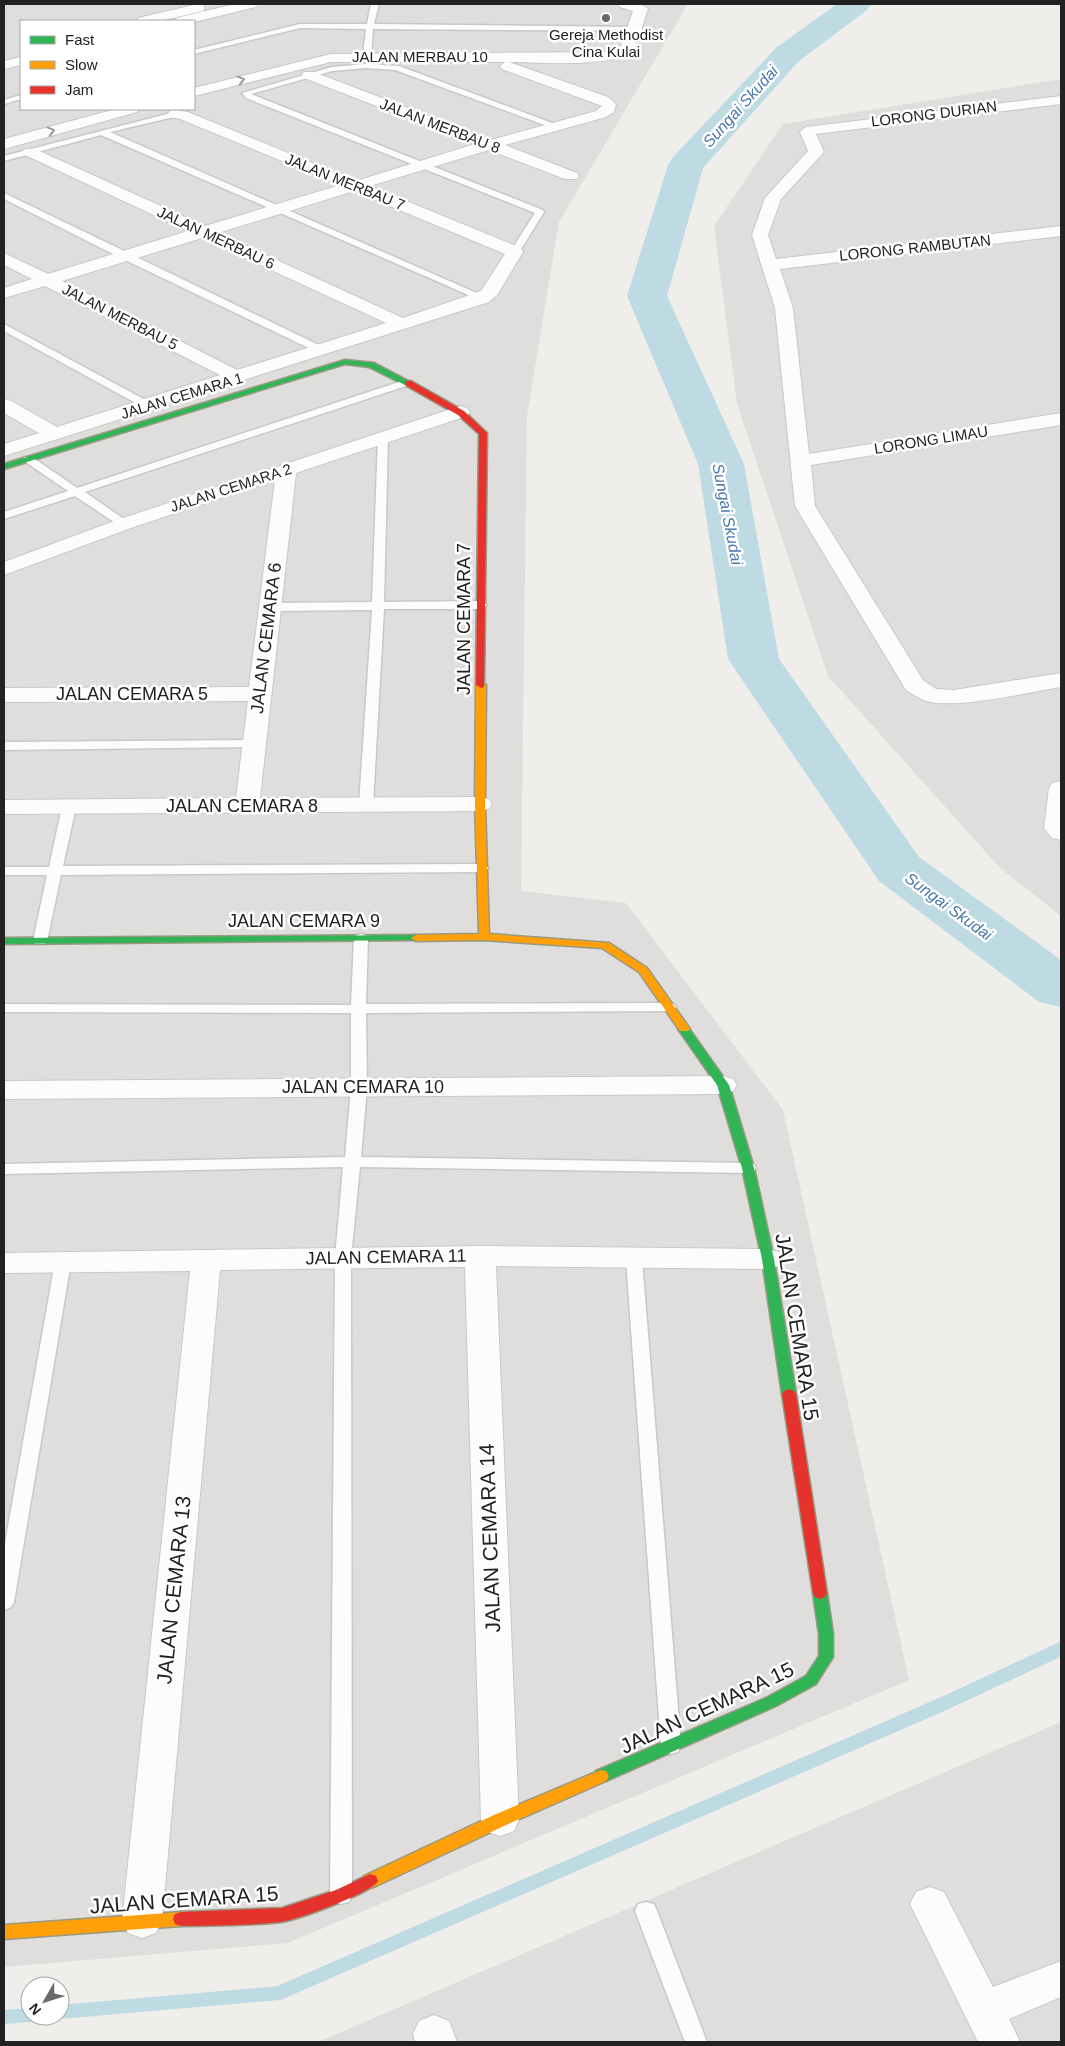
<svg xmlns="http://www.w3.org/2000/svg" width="1065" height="2046" viewBox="0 0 1065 2046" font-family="Arial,sans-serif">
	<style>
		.residential { fill: #dfdedc; fill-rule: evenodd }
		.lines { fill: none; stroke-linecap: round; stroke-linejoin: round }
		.stream { stroke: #bedae3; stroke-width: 14 }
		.river { fill: #bedae3; fill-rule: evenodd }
		.lane-casing { stroke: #c9c8c7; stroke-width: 3 }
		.street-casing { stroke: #c9c8c7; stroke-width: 2 }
		.fast-casing { stroke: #989a82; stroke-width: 3 }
		.slow-casing { stroke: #989a82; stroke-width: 3 }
		.jam-casing { stroke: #989a82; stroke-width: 3 }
		.lane { fill: #fdfcfc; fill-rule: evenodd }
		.street { fill: #fdfcfc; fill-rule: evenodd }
		.fast { fill: #30b455; fill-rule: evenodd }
		.slow { fill: #ff9f0a; fill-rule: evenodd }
		.jam { fill: #e5322d; fill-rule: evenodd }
		.oneway { stroke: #9a9a9a }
		.poi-dot { fill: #6a6968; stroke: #fff; stroke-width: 2 }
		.labels { text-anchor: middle; stroke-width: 5; stroke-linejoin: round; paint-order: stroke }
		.far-poi-label { font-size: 15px; fill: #222; stroke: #fff }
		.far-street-label { font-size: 15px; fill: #222; stroke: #fff }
		.far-water-label { font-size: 16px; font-style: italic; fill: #4978ac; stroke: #fff }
		.street-label { font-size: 18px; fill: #222; stroke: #fff }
		.near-street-label { font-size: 21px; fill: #222; stroke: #fff }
	</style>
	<rect width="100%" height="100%" fill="#f0eeeb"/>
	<path class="residential" d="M4,4H688L559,222L527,416L521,891L626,903L783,1110L909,1680L288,1943L4,1967ZM21,21H194V109H21Z
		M1061,79V916L1000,868L828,676L737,404L714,226L783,124Z
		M1061,1722V2042H318Z"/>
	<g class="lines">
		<path class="stream" d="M60,2012L279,1993L945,1703L1061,1649
			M4,2017L30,2015"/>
		<path class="river" d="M837,4H871L867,10L799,61L703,168L667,296L744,464L779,659L919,857L1061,960V1007L1039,1002L879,881L728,659L698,464L627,296L668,165L673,157L777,47Z"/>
		<g class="lane-casing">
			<path id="lane" d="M371,4H379L374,24L635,27L639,29L635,31L373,29L371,56L367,58L363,56L366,29L300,28L194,54V50L300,24H367Z
				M366,64L399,66L560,126L553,128L395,70L366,68L332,71L251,94L543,210L544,212L518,254L515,255L510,252L535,213L246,98L242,93L332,67Z
				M21,95V99L4,104V100Z
				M175,112H178V116L110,132L488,298L486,300H480L101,135L4,161V156Z
				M4,193L325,348L326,350L325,352H317L121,258L4,199Z
				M4,324L151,403L152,405L151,407H143L4,331Z
				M405,380L410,383L409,385L85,492L128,522L130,524L128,526H120L75,496L4,519V512L68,491L24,461L23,459L24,457H32L77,488Z
				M383,434L388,437L384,602L481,601L487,605L481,609H384L373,805L366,809L359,805L372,610L270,611L264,607L270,603L372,602L378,437Z
				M254,740L259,741L260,744L259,747L4,750V742Z
				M69,803L76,807L63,866L482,864L489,868L482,872L61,875L47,941L45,944H35L33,941L47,875H4V867H49L62,807Z
				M361,934L366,935L368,938L366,1004L669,1003L674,1004L676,1007L674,1010L669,1011L366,1013L367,1088L361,1157L748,1163L754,1164L756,1168L754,1172L748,1173L360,1167L351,1258L352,1895L349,1902L341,1904L333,1902L330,1895L335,1258L343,1167L4,1174V1164L345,1157L351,1088V1013L4,1012V1004L351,1005L354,938L356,935Z
				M634,1253L640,1255L642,1259L681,1746L678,1752L671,1754L664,1752L661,1746L626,1259L628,1255Z
				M63,1256L69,1258L71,1262L14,1602L11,1607L4,1610V1549L55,1262L57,1258Z
				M646,1902L654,1904L657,1911L707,2042H685L635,1911L638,1904Z"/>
		</g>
		<g class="street-casing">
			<path id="street" d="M198,4L203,5L205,8L203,11L159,21H136L138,18Z
				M235,4H258L256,7L194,22L174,21L176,18Z
				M618,4C628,3 641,2 648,9C643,21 641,38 633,49C620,69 533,62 509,62L608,97L616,104L614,112L606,117L505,145L577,173L579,176L577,179H565L489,150L370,186L521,248L523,252L497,295L489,302L4,456V444L39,433L4,413V399L11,401L57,427L220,375L45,286L4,298V288L32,279L4,265V253L48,274L188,231L25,155L22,152L25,149H35L205,226L340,185L180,119L170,117L168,114L170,111L175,110L188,112L356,181L475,144L304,78L302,75L304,72H314L491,140L596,111L602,106L502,69L500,66L505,62H331L194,96V88L331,54L608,52L621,46L633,11L620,7ZM354,191L505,254L481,291L403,318L218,233ZM202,238L386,323L237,370L62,281Z
				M21,57V65L4,69V61Z
				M1061,96V104L816,134L824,152L781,199L768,235L776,259L1061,226V236L780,269L793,308L809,454L1061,413V425L811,465L815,506L923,680L936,689L954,690L1061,673V687C1030,692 949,711 923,700C917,697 911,693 906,690L795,506L775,308L752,235L765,198L808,151L800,132L806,127Z
				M116,109H139L137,112L4,149V139Z
				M460,406L467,408L470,412L467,416L296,473L260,798L480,797L489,799L492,804L489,809L480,811L4,814V800L236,798L248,701L4,702V688L249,687L275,480L131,528L4,575V562L117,520Z
				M1061,781V840L1052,838L1044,828L1049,788L1052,783Z
				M723,1076L733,1079L737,1085L733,1091L723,1094L4,1099V1081Z
				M480,1246L768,1249L779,1252L783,1259L779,1266L768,1269L496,1266L519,1820L514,1831L500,1836L486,1831L481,1820L465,1267L220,1270L162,1921L156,1933L142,1938L128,1933L122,1921L190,1271L4,1273V1253Z
				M930,1887L944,1892L993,1987L1061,1961V1997L1009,2019L1020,2042H978L910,1904L916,1892Z
				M434,2015L449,2021L457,2042H415L413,2034L419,2021Z"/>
		</g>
		<g class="fast-casing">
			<path id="fast" d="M345,360L374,363L412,383L405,385L369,367L345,364L4,469V464Z
				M416,935L421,938L420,940L4,944V938Z
				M684,1026L688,1027L729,1085L754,1168L774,1259L796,1394L794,1397H784L782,1394L762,1259L742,1168L717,1085L678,1029Z
				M820,1587L825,1589L827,1593L833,1634V1657L816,1684L776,1706L606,1781L601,1782L596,1781L593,1776L596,1771L766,1698L806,1676L819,1656V1634L813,1593L815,1589Z"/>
		</g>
		<g class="slow-casing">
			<path id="slow" d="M481,682L486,685L485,804L489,934L609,943L647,968L690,1029L688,1031H680L639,972L602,948L484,940L416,941L411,938L416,935L479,934L475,804L476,685Z
				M601,1770L606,1771L609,1776L606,1781L506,1825L376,1886L370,1888L364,1886L362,1881L364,1876L494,1815Z
				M181,1912L187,1914L189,1919L187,1924L181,1926L4,1939V1925Z"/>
		</g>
		<g class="jam-casing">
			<path id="jam" d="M405,381H411L464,411L487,433L484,687L481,688L476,685L479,434L458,415L405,385Z
				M789,1389L794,1391L796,1394L827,1593L825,1597L820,1599L815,1597L813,1593L782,1394L784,1391Z
				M370,1874L376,1876L378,1881C372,1893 296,1920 281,1922C248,1926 214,1925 181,1926L175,1924L173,1919L175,1914L181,1912L282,1908L336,1890Z"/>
		</g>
		<use href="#lane" class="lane"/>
		<use href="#street" class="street"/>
		<use href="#fast" class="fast"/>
		<use href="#slow" class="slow"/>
		<use href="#jam" class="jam"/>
	</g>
	<defs><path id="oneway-chevron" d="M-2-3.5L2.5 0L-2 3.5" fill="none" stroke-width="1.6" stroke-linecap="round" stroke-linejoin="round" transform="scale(1.25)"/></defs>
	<g class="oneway">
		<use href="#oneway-chevron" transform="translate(241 80) rotate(-15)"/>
		<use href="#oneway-chevron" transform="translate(51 131) rotate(-15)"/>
	</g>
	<circle class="poi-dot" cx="606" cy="18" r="5"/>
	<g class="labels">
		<g class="far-poi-label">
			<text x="606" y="40">Gereja Methodist<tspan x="606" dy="17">Cina Kulai</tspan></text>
		</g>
		<g class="far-street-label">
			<text x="420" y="62">JALAN MERBAU 10</text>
			<text transform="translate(934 114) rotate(-7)" y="5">LORONG DURIAN</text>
			<text transform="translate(440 126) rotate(21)" y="5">JALAN MERBAU 8</text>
			<text transform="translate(345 182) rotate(22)" y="5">JALAN MERBAU 7</text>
			<text transform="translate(216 238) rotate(25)" y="5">JALAN MERBAU 6</text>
			<text transform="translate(915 248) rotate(-6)" y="5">LORONG RAMBUTAN</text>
			<text transform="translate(120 317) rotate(27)" y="5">JALAN MERBAU 5</text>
			<text transform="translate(182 396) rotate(-17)" y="5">JALAN CEMARA 1</text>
			<text transform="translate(931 440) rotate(-9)" y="5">LORONG LIMAU</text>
			<text transform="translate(231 488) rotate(-18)" y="5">JALAN CEMARA 2</text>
		</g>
		<g class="far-water-label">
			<text transform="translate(740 106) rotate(-48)" y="6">Sungai Skudai</text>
			<text transform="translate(728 514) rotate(79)" y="6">Sungai Skudai</text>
			<text transform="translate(949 906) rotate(36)" y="6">Sungai Skudai</text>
		</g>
		<g class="street-label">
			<text transform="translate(464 619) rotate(-90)" y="6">JALAN CEMARA 7</text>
			<text transform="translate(266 638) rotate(-83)" y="6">JALAN CEMARA 6</text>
			<text x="132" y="700">JALAN CEMARA 5</text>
			<text x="242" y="812">JALAN CEMARA 8</text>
			<text x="304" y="927">JALAN CEMARA 9</text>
			<text x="363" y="1093">JALAN CEMARA 10</text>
			<text transform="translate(386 1257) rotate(-1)" y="6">JALAN CEMARA 11</text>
		</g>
		<g class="near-street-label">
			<text transform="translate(797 1327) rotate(81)" y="7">JALAN CEMARA 15</text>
			<text transform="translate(490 1538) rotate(-92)" y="7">JALAN CEMARA 14</text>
			<text transform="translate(174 1590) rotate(-84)" y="7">JALAN CEMARA 13</text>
			<text transform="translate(707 1708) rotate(-25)" y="7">JALAN CEMARA 15</text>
			<text transform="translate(184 1900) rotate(-4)" y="7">JALAN CEMARA 15</text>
		</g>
	</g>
	<rect width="1065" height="2046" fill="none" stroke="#222222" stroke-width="10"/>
	<rect x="20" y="20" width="175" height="90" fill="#ffffff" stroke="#a7a7a7"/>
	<rect x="30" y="36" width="25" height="8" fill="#30b455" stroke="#a7a7a7"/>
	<text x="65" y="45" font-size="15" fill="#222222">Fast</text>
	<rect x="30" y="61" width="25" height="8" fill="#ff9f0a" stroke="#a7a7a7"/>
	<text x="65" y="70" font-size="15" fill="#222222">Slow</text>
	<rect x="30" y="86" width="25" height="8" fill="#e5322d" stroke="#a7a7a7"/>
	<text x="65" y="95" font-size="15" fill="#222222">Jam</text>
	<g transform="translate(45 2001) rotate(231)"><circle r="24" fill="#ffffff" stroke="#a7a7a7"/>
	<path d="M0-4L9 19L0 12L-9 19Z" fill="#6a6968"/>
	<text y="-8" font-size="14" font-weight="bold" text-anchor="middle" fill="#222222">N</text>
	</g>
</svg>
